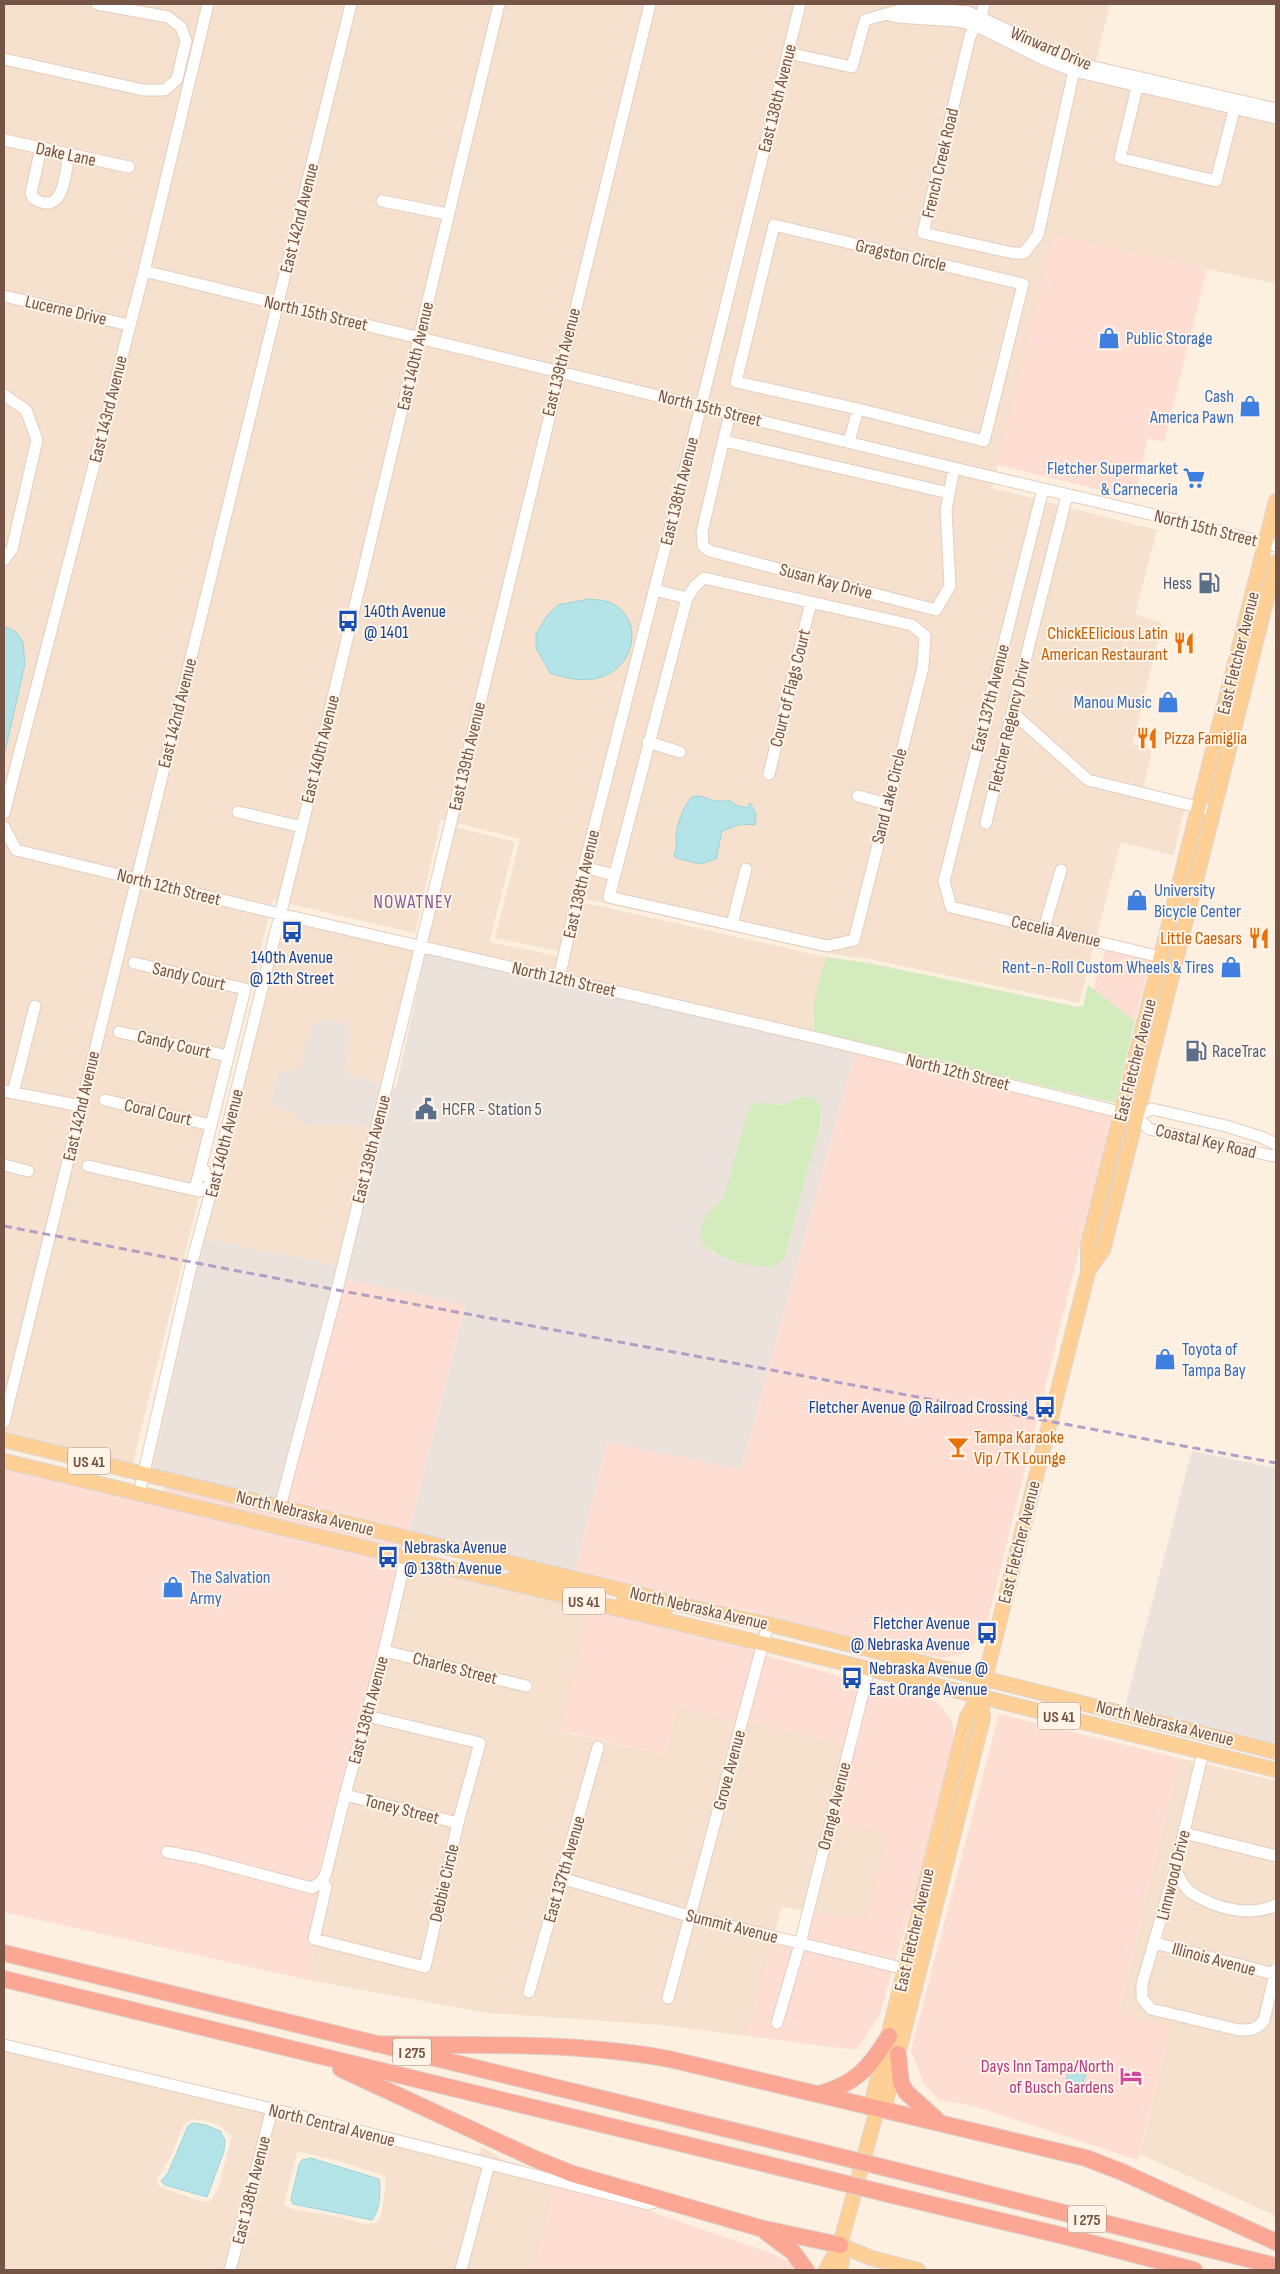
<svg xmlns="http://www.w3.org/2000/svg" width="1280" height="2274" viewBox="0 0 1280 2274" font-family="'Sofia Sans Condensed',sans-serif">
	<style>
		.residential { fill: #f5e1ce; fill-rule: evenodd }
		.commercial { fill: #feddd3 }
		.industrial { fill: #ebe2dc; fill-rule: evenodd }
		.green { fill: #d4ebbe }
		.water { fill: #b4e4e7; stroke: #9ad4da }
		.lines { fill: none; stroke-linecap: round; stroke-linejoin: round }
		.minor-casing { stroke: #e4cdbf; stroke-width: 13 }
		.major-casing { stroke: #dbd3cf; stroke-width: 16 }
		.highway-casing { stroke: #dbd3cf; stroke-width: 18 }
		.minor { stroke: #fff; stroke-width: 11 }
		.major { stroke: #ffd095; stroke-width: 14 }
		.highway { stroke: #fba793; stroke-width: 16 }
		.rail { stroke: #b19fc6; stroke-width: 3; stroke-dasharray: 8 5; stroke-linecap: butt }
		.highway-bridge-casing { stroke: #dbd3cf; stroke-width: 18; stroke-linecap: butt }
		.highway-bridge { stroke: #fba793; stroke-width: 16 }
		.labels { text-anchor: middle; stroke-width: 4; stroke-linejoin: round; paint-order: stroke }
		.shield { fill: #fff4e7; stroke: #9e8476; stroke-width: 1 }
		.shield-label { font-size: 16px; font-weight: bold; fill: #755446 }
		.street-label { font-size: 18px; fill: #755446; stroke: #fff4e7 }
		.shop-label { font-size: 18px; fill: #366cbe; stroke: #fff4e7; text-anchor: start }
		.service-label { font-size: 18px; fill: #4e5e75; stroke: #fff4e7; text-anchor: start }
		.transit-label { font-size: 18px; fill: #164399; stroke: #fff4e7; text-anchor: start }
		.food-label { font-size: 18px; fill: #c56008; stroke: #fff4e7; text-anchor: end }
		.hotel-label { font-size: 18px; fill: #b23c85; stroke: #fff4e7; text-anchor: end }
		.neighbourhood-label { font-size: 19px; letter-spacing: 1px; fill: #826199; stroke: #fff4e7 }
	</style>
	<rect width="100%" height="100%" fill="#fdf0e0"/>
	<path class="residential" d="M4,4H1110L1096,61L1276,105V284L1053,235L992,488L1157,530L1135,614L1162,623L1133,744L1152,750L1143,788L1187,800L1173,855L1121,842L1079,1003L869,959L832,954L582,898L559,951L495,938L520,839L441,819L415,933L273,900L132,1466L4,1433Z
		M455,827L515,842L490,940L494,943L558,956L555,972L428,942Z
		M585,903L827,957L817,991L812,1021L814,1032L565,974L578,921Z
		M285,920L415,949L381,1084L346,1074L350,1028L344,1022L328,1020L299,1070H278L271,1101L279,1108L296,1114L303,1125L371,1126L337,1265L204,1239L153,1472L151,1471L197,1264L218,1189L221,1187L219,1185Z
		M409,1564L590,1608L561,1731L665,1755L677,1706L736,1720L685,1909L568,1875L605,1744L594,1741L522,1995L533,1998L565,1885L683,1919L662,2002L672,2004L694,1922L773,1942L747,2036L663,2025L488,2013L308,1980L316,1944L430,1968L464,1824L486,1739L373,1713L388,1657L531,1692L533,1682L391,1648Z
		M371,1722L473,1746L454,1817L352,1791Z
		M747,1722L844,1745L802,1910L782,1907L775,1932L696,1912Z
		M855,1748H857L840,1822L888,1833L868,1920L813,1912Z
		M1179,1758L1195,1762L1135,1996L1137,2003L1147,2012L1251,2036L1258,2035L1269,2024L1276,1989V2216L1140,2154L1170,2027L1119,2013Z
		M1206,1764L1276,1781V1850L1190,1829Z
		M349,1801L452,1826L420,1961L321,1935L331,1888L330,1883Z
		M1188,1839L1276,1861V1899L1255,1907L1228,1904L1193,1887L1185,1878L1181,1869Z
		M1177,1884L1185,1894L1226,1913L1256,1917L1276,1911V1955L1270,1969L1162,1940Z
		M1159,1949L1267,1978L1259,2018L1251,2025H1240L1153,2004L1148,1997V1985Z
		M4,2040L268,2103L224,2270H4ZM192,2119L207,2121L222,2127L227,2133L232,2135L219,2186L213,2198L209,2202L197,2200L163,2188L158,2185L156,2181L172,2154L183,2125Z
		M278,2106L479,2154L482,2147L505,2161L557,2179L534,2270H236ZM297,2151L335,2160L385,2176V2190L381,2216L376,2223L364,2224L340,2217L292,2209L284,2205Z"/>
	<path class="commercial" d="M1053,234L1207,269L1164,442L1148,438L1134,498L997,465Z
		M1106,948L1151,959L1135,1021L1093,989Z
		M855,1052L1112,1115L987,1624L971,1649L962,1654L942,1658L854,1638L743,1609L731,1611L597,1578L595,1576L574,1573L607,1442L741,1469Z
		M345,1279L465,1305L409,1533L286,1503Z
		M4,1466L11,1470L13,1468L398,1562L379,1650L318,1877L310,1883L163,1846L161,1856L320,1889L309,1937L316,1944L308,1980L4,1912Z
		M166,1485L403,1542L401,1552L163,1495Z
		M590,1608L618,1616L734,1642L755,1651L736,1720L677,1706L665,1755L561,1730Z
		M765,1655L860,1682L844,1745L747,1722Z
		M871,1685L937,1702L951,1720L955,1739L924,1864L895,1962L806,1940L813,1912L868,1919L887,1834L839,1822Z
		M999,1714L1179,1758L1119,2012L1170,2027L1138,2160L976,2107L938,2099L924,2084L911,2050Z
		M773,1942L793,1947L770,2025L780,2029L804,1950L892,1971L880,2014L857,2050L747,2036Z
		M557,2179L765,2251L796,2264L800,2270H534Z"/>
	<path class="industrial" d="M426,951L855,1052L741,1469L607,1442L574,1573L409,1533L465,1305L345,1279L392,1087L396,1088ZM803,1096L822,1108L820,1124L784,1259L713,1253L701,1243V1228L715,1206L723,1199L748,1110L762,1102L780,1105Z
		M328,1020L344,1022L350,1028L346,1074L381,1084L371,1126L303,1125L296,1114L279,1108L271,1101L278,1070H299L312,1026Z
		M204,1239L337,1265L275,1501L153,1472Z
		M1192,1451L1276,1468V1744L1125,1706Z"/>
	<path class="green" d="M827,957L869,963L1078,1007L1083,1006L1088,985L1135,1021L1115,1103L814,1032C811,1007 818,980 827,957Z
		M803,1096L816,1099L822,1108L820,1124L784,1259L772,1267C747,1266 720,1260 701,1243V1228L707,1214L723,1199L748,1110L753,1104L762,1102L780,1105Z"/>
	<path class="water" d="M589,599C597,600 608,600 615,605C644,624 633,665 604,676C586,683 568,679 550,673L536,648V634L547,616L558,605Z
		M4,626L16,632L23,642L25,664L4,756Z
		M700,796L714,801H731L735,805L747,808L750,803L756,814L755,825L741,824L722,831L716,859L700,864L676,858L674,854C678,847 676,843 676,835C678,823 683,806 692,797Z
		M1068,2067L1087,2072L1079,2093L1066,2090Z
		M193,2123L206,2125L220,2131L225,2140L224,2151L207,2197L165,2185L161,2181L168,2173L188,2126Z
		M311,2158L379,2179C381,2192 380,2210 372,2220L293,2204L291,2199L299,2165L302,2160Z"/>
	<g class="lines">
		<g class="minor-casing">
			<path id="minor" d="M984,4L982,13L970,36L923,233L1013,253H1024L1038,235L1076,61
				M889,15L897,17L957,21L975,25L1043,59L1074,71L1276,118
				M788,53L852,67L865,20L911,7L968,12L1081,64L1276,109
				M4,59L143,90H165L177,79L186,41L181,27L168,17L97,4
				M1139,79L1120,158L1216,181L1236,102
				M4,140L129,167
				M41,148L31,193L33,198C64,218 65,174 69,154
				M382,201L447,214
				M774,225L1023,284L984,441L858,409L736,382Z
				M144,271L954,468L1201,526L1276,546
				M4,296L129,325
				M4,395L26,410L37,440L12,549L4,560
				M730,413L702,532L703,546L710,551L936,610L950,586L946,510L954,468
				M724,441L949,493
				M849,442L858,409
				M1043,489L944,881L951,907L1161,957
				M704,578L912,625L925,636L923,667L854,940L827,946L609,897L687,598L695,586Z
				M654,590L687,598
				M1012,712L1088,780L1206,809
				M648,742L680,752
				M769,774L811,602
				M858,796L887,804
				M238,812L302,827
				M4,813L144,271L208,4
				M986,823L1012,712L1067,495
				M4,827L16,850L280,914L826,1040L1136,1116
				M584,867L614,875
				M732,924L746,869
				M1044,928L1061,870
				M134,963L245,989L195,1190
				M559,978L584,867L701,406L800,4
				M119,1032L228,1056
				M4,1091L81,1106
				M13,1093L35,1006
				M105,1100L211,1125
				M1136,1116L1149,1129L1273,1156L1276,1154
				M1136,1116L1152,1109L1226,1126L1261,1137L1276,1144
				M4,1165L28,1171
				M88,1166L199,1191L213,1185L201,1166
				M4,1422L351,4
				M139,1494L192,1262L218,1165L302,827L499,4
				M280,1507L337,1290L650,4
				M384,1651L526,1686
				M1203,1752L1175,1869L1142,1984V1998L1151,2009L1239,2030C1251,2030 1257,2030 1264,2020L1276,1969
				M345,1795L458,1823
				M1184,1833L1276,1856
				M167,1852L199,1858L312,1888L322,1881L326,1873L345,1795L384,1651L410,1539
				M1175,1869C1179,1877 1183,1886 1190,1892C1214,1908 1249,1918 1276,1905
				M561,1878L689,1916L905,1969
				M322,1881L326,1887L314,1939L425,1967L458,1823L480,1743L367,1716
				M1155,1943L1274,1974
				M529,1992L598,1747
				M668,1998L768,1624
				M777,2023L800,1944L869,1669
				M4,2045L272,2109L648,2204L655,2202
				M230,2270L272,2109
				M461,2270L489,2164"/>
		</g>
		<g class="major-casing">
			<path id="major" d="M1088,1271L1103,1250L1276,562
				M4,1440L716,1613L768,1624L1276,1752
				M4,1461L869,1669L1276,1770
				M514,1577L538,1579L573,1588L591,1583
				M617,1609L624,1602H628L665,1610
				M877,2110L873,2098L967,1717L980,1696L985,1678L1088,1272V1246L1103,1185L1276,501
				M840,2245L871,2258L918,2270
				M840,2245L842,2261L840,2270
				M826,2270L840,2245L877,2110L886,2102L983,1718L980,1696"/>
		</g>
		<g class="highway-casing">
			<path id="highway" d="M4,1953L821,2152
				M4,1979L815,2176
				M376,2044C473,2046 573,2041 669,2059L1086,2158L1122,2172L1276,2242
				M898,2054L901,2083L906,2092L937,2120
				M341,2069L533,2158L573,2174L760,2228L840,2245
				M819,2094C856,2084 870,2067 889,2036
				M898,2171L1276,2266
				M892,2195L1068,2237L1194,2270
				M766,2232L793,2252L806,2270"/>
		</g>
		<use href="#minor" class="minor"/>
		<use href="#major" class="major"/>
		<use href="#highway" class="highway"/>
		<path class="rail" d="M4,1226L337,1290L1276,1463"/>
		<g class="highway-bridge-casing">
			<path id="highway-bridge" d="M821,2152L898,2171
				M815,2176L892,2195"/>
		</g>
		<use href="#highway-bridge" class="highway-bridge"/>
	</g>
	<defs>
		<g id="shop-bare" transform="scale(1.725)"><path d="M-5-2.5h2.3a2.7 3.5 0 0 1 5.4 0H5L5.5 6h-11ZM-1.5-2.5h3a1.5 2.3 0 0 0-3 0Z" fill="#3f7fe0" stroke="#fff4e7" stroke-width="2.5" paint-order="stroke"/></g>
		<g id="supermarket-bare" transform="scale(1.725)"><path d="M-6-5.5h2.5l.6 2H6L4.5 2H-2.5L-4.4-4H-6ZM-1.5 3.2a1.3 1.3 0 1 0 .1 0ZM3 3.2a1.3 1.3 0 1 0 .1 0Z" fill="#3f7fe0" stroke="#fff4e7" stroke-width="2.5" paint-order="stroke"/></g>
		<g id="fuel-bare" transform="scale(1.725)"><path d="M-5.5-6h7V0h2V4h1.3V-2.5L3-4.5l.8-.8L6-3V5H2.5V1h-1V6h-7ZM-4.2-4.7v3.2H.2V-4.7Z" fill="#5c6f8a" stroke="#fff4e7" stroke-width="2.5" paint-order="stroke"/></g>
		<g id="bus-bare" transform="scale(1.725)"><path d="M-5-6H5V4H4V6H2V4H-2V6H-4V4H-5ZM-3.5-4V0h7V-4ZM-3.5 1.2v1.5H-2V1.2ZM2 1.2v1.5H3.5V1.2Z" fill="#1a4fb4" stroke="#fff4e7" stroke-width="2.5" paint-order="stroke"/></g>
		<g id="restaurant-bare" transform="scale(1.725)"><path d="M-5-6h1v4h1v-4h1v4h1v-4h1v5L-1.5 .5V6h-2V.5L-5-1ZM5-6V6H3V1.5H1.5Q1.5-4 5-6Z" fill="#e8710a" stroke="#fff4e7" stroke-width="2.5" paint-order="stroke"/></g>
		<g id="civic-bare" transform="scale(1.725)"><path d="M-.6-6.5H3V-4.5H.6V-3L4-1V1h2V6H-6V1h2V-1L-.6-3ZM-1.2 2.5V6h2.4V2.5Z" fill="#5c6f8a" stroke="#fff4e7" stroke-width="2.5" paint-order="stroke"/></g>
		<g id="bar-bare" transform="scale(1.725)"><path d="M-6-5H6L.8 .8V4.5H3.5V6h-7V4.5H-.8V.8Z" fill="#e8710a" stroke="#fff4e7" stroke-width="2.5" paint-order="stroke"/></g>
		<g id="hotel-bare" transform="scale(1.725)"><path d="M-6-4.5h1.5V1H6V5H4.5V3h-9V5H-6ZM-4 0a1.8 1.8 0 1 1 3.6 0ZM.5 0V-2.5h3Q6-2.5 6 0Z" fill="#d1479c" stroke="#fff4e7" stroke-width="2.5" paint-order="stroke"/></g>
	</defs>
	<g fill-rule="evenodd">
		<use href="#shop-bare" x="1109" y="338"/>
		<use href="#shop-bare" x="1250" y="406"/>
		<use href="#supermarket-bare" x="1194" y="478"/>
		<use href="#fuel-bare" x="1209" y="583"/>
		<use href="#bus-bare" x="348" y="621"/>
		<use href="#restaurant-bare" x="1184" y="643"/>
		<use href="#shop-bare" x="1168" y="702"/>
		<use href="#restaurant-bare" x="1147" y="738"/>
		<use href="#shop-bare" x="1137" y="900"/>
		<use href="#bus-bare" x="292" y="932"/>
		<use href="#restaurant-bare" x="1259" y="938"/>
		<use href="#shop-bare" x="1231" y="967"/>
		<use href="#fuel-bare" x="1196" y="1051"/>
		<use href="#civic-bare" x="426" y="1109"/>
		<use href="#shop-bare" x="1165" y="1359"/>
		<use href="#bus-bare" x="1045" y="1407"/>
		<use href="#bar-bare" x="958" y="1447"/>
		<use href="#bus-bare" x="388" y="1557"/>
		<use href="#shop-bare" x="173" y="1587"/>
		<use href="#bus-bare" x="987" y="1633"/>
		<use href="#bus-bare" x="852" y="1678"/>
		<use href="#hotel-bare" x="1131" y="2076"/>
	</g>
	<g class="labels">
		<g class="shield">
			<rect x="68" y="1447.5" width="42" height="27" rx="4"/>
			<rect x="563" y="1587.5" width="42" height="27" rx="4"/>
			<rect x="1038" y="1702.5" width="42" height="27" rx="4"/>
			<rect x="393" y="2038.5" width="38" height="27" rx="4"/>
			<rect x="1068" y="2205.5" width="38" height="27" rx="4"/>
		</g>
		<g class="shield-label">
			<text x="89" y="1467">US 41</text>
			<text x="584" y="1607">US 41</text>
			<text x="1059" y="1722">US 41</text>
			<text x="412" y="2058">I 275</text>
			<text x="1087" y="2225">I 275</text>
		</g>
		<g class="street-label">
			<text transform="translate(1051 48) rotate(23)" y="6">Winward Drive</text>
			<text transform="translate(777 98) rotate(-76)" y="6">East 138th Avenue</text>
			<text transform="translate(66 154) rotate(12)" y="6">Dake Lane</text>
			<text transform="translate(940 163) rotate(-77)" y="6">French Creek Road</text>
			<text transform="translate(299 218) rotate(-76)" y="6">East 142nd Avenue</text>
			<text transform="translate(901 255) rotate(13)" y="6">Gragston Circle</text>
			<text transform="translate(66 310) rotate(13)" y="6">Lucerne Drive</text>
			<text transform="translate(316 313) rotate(13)" y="6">North 15th Street</text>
			<text transform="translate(415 356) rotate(-77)" y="6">East 140th Avenue</text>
			<text transform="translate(561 362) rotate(-76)" y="6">East 139th Avenue</text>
			<text transform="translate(710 408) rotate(14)" y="6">North 15th Street</text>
			<text transform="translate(108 409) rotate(-76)" y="6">East 143rd Avenue</text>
			<text transform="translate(679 491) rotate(-76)" y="6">East 138th Avenue</text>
			<text transform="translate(1206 528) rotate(14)" y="6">North 15th Street</text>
			<text transform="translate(826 581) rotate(15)" y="6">Susan Kay Drive</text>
			<text transform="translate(1238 653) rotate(-76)" y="6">East Fletcher Avenue</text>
			<text transform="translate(790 688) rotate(-76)" y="6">Court of Flags Court</text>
			<text transform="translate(990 698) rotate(-76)" y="6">East 137th Avenue</text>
			<text transform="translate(177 713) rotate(-76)" y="6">East 142nd Avenue</text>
			<text transform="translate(1009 725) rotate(-77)" y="6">Fletcher Regency Drivr</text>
			<text transform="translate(320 749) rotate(-76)" y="6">East 140th Avenue</text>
			<text transform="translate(467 756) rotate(-77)" y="6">East 139th Avenue</text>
			<text transform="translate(889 796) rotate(-76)" y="6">Sand Lake Circle</text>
			<text transform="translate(581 884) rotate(-77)" y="6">East 138th Avenue</text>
			<text transform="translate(169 887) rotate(14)" y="6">North 12th Street</text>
			<text transform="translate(1056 931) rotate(13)" y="6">Cecelia Avenue</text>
			<text transform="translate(189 976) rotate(13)" y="6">Sandy Court</text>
			<text transform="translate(564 979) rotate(13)" y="6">North 12th Street</text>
			<text transform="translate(174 1044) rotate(13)" y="6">Candy Court</text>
			<text transform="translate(1135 1060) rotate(-76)" y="6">East Fletcher Avenue</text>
			<text transform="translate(958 1072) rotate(14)" y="6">North 12th Street</text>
			<text transform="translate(81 1106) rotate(-77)" y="6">East 142nd Avenue</text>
			<text transform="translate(158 1112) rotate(13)" y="6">Coral Court</text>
			<text transform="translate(1206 1141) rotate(13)" y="6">Coastal Key Road</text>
			<text transform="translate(224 1143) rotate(-76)" y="6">East 140th Avenue</text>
			<text transform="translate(371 1149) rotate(-76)" y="6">East 139th Avenue</text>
			<text transform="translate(305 1513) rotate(14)" y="6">North Nebraska Avenue</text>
			<text transform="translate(1019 1542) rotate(-76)" y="6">East Fletcher Avenue</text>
			<text transform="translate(699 1608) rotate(13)" y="6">North Nebraska Avenue</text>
			<text transform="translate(455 1668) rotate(14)" y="6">Charles Street</text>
			<text transform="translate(368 1710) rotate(-75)" y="6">East 138th Avenue</text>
			<text transform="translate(1165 1723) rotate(14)" y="6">North Nebraska Avenue</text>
			<text transform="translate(729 1770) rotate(-75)" y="6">Grove Avenue</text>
			<text transform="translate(834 1806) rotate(-76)" y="6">Orange Avenue</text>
			<text transform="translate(402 1809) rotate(14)" y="6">Toney Street</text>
			<text transform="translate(564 1869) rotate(-74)" y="6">East 137th Avenue</text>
			<text transform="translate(1173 1875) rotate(-76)" y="6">Linnwood Drive</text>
			<text transform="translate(444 1883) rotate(-77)" y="6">Debbie Circle</text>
			<text transform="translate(732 1926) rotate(14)" y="6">Summit Avenue</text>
			<text transform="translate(914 1930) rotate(-77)" y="6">East Fletcher Avenue</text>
			<text transform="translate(1214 1959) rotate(15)" y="6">Illinois Avenue</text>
			<text transform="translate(332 2125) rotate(14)" y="6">North Central Avenue</text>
			<text transform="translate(251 2190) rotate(-76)" y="6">East 138th Avenue</text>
		</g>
		<g class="shop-label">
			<text x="1126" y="344">Public Storage</text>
			<text x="1234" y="402" text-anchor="end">Cash<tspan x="1234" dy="21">America Pawn</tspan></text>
			<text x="1178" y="474" text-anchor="end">Fletcher Supermarket<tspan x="1178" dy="21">&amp; Carneceria</tspan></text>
			<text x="1152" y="708" text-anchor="end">Manou Music</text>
			<text x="1154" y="896">University<tspan x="1154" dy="21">Bicycle Center</tspan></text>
			<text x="1214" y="973" text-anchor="end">Rent-n-Roll Custom Wheels &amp; Tires</text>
			<text x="1182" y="1355">Toyota of<tspan x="1182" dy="21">Tampa Bay</tspan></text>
			<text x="190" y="1583">The Salvation<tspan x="190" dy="21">Army</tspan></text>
		</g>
		<g class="service-label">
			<text x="1192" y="589" text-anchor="end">Hess</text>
			<text x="1212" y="1057">RaceTrac</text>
			<text x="442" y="1115">HCFR - Station 5</text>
		</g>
		<g class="transit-label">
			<text x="364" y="617">140th Avenue<tspan x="364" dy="21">@ 1401</tspan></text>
			<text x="292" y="963" text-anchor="middle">140th Avenue<tspan x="292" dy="21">@ 12th Street</tspan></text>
			<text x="1028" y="1413" text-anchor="end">Fletcher Avenue @ Railroad Crossing</text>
			<text x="404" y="1553">Nebraska Avenue<tspan x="404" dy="21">@ 138th Avenue</tspan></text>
			<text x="970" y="1629" text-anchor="end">Fletcher Avenue<tspan x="970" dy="21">@ Nebraska Avenue</tspan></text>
			<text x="869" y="1674">Nebraska Avenue @<tspan x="869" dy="21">East Orange Avenue</tspan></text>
		</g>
		<g class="food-label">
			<text x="1168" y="639">ChickEElicious Latin<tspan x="1168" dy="21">American Restaurant</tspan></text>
			<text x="1164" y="744" text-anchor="start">Pizza Famiglia</text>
			<text x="1242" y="944">Little Caesars</text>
			<text x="974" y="1443" text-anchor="start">Tampa Karaoke<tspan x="974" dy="21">Vip / TK Lounge</tspan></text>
		</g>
		<g class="hotel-label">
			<text x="1114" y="2072">Days Inn Tampa/North<tspan x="1114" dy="21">of Busch Gardens</tspan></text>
		</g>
		<g class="neighbourhood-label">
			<text x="413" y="908">NOWATNEY</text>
		</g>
	</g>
	<rect width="1280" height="2274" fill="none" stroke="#755446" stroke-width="10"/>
</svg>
